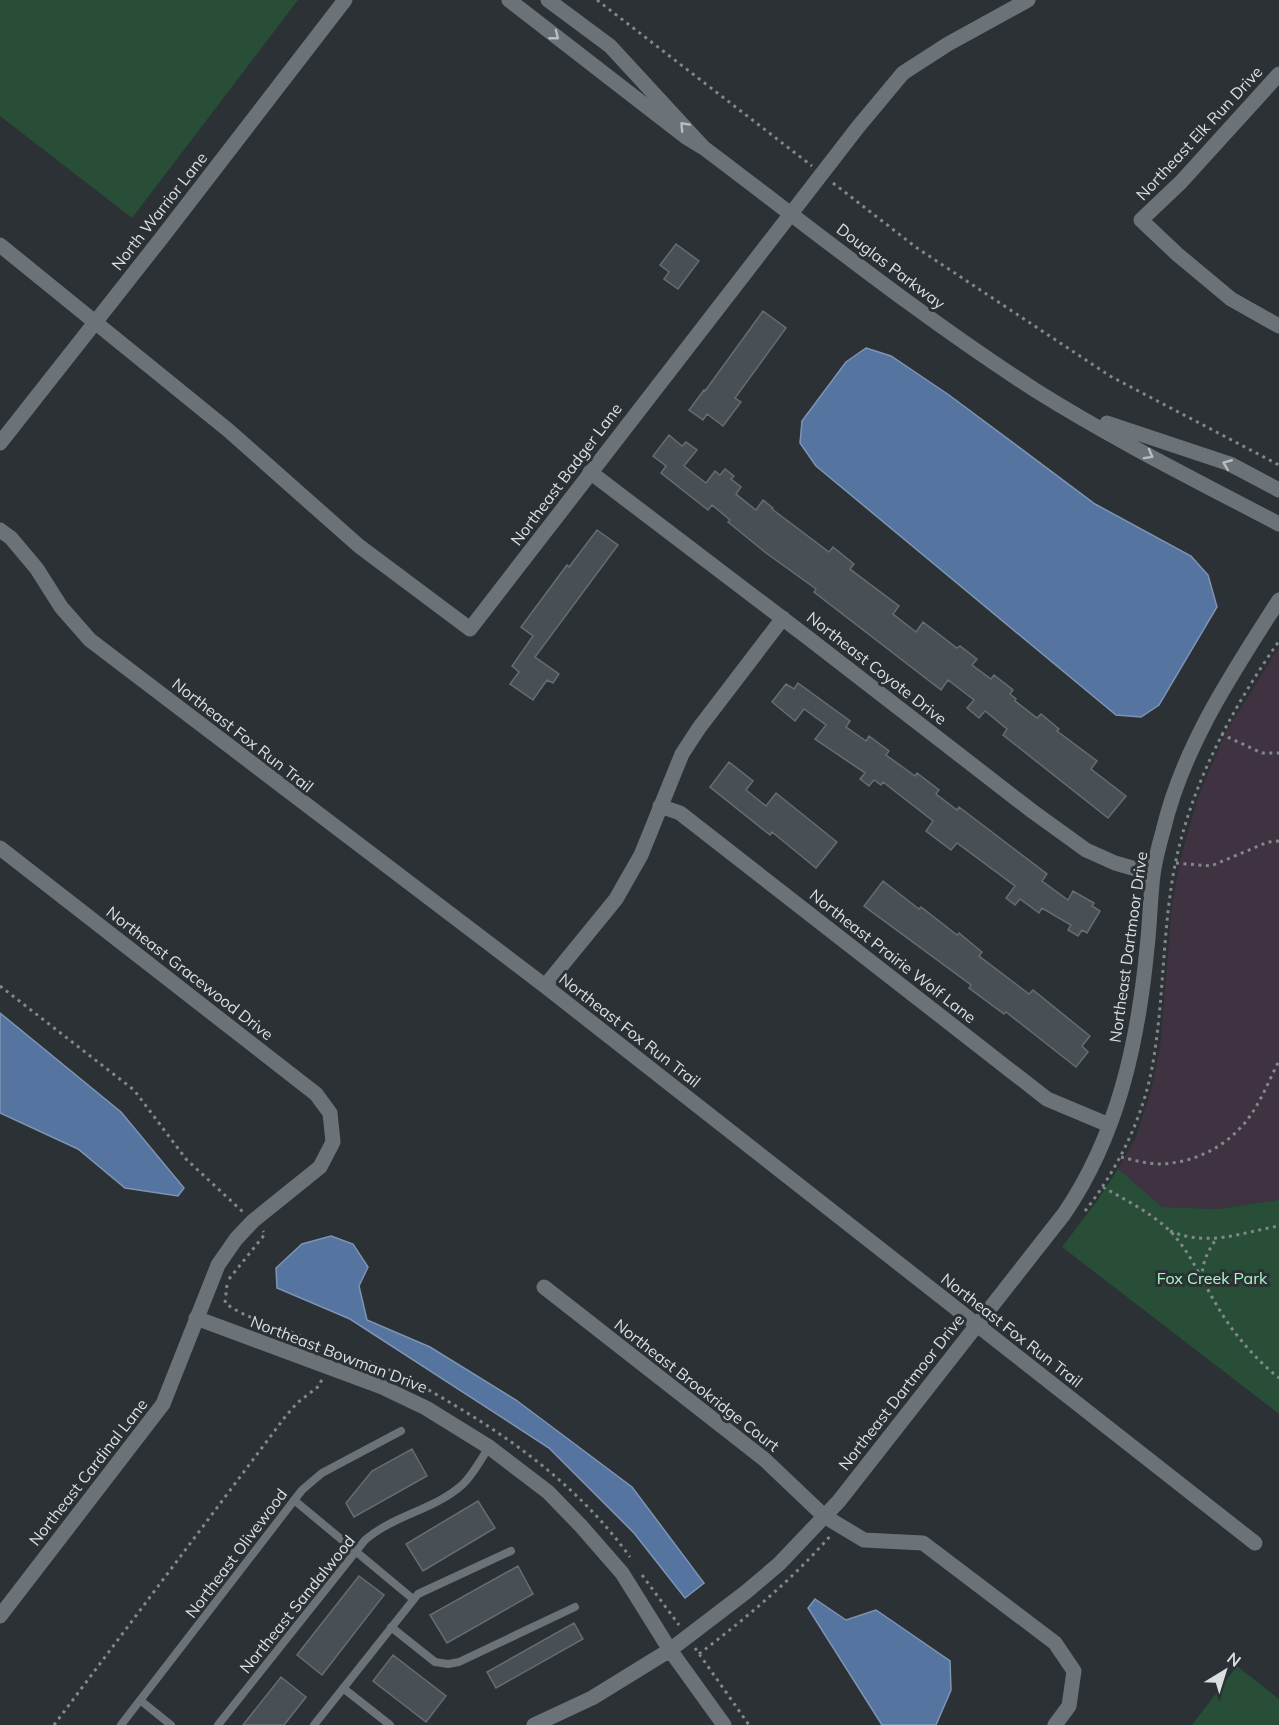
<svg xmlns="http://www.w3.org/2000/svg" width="1279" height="1725" viewBox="0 0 1279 1725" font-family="Mulish,sans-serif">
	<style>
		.education { fill: #3f3341 }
		.green { fill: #284e37 }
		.water { fill: #5674a0; stroke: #7e94b4; stroke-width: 1.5 }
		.building { fill: #495055; stroke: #666d72; stroke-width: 1.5 }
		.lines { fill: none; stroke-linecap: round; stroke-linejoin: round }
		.path { stroke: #82878b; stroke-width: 3; stroke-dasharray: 3 4.5; stroke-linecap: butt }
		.lane { stroke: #6b7278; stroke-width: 8 }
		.street { stroke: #6b7278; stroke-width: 15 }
		.secondary { stroke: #6b7278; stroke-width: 15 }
		.oneway { stroke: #b9bec2 }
		.labels { text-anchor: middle; stroke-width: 6; stroke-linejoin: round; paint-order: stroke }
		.street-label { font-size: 16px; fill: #dbdfe2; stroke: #2b3135 }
		.park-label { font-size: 16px; fill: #a9fac6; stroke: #2b3135 }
	</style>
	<rect width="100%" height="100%" fill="#2b3135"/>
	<path class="education" d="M1279,647V1200L1218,1209L1161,1207L1118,1169L1136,1137L1150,1094L1160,1048L1172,905L1180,861L1198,797L1226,732Z"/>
	<path class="green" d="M0,0H298L132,218L0,116Z
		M1118,1169L1162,1207L1218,1209L1279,1200V1414L1062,1247L1099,1198Z
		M1237,1666L1279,1699V1725H1192Z"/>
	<path class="water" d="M866,348L891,356L949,395L1095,504L1191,556L1208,575L1217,607L1159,705L1141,717L1116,715L816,466L800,443L802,421L846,362Z
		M0,1013L121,1112L184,1188L178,1196L125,1188L78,1149L0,1113Z
		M331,1236L353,1244L368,1267L359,1286L367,1320L430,1347L516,1400L632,1487L704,1583L685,1598L634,1533L549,1448L350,1319L277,1288L276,1268L302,1244Z
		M815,1599L846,1620L876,1610L950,1661L951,1690L936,1725H882L808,1608Z"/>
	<path class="building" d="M676,244L699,261L678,289L664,279L669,272L660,265Z
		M763,311L786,328L735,398L741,402L723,426L707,414L703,420L689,410L704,390L705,391Z
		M669,435L682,446L686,442L697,450L684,466L706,483L715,471L720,475L725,469L734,476L731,479L741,487L736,494L756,510L763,500L773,508L772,509L829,552L833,547L854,564L850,569L899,606L893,614L916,632L923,622L957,648L960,646L977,659L972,665L991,679L994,675L1013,690L1010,694L1016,699L1015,701L1037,718L1041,714L1059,729L1057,731L1097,761L1091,769L1126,796L1108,818L1003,735L1007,729L985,711L979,718L967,708L974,700L948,680L941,690L814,592L816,589L766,553L728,522L730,520L712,505L708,510L661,473L666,466L653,456Z
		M597,530L618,545L535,657L559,674L553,683L547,680L533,700L510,684L519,672L512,666L533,636L521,627L567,565L569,567Z
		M798,683L850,721L846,727L866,741L869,736L889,751L886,755L915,776L917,773L939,790L936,794L957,810L959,807L1047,874L1042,881L1068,900L1073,891L1094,903L1092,906L1100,911L1087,933L1082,930L1078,936L1068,930L1071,925L1042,908L1039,913L1020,899L1015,905L1006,898L1015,886L957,843L951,850L926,831L933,821L883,782L881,785L874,780L869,786L860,779L865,773L815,739L826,725L804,709L795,721L772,702L786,684L794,689Z
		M729,762L753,781L746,790L766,806L776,793L837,842L816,868L772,832L770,835L710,787Z
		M883,881L919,909L921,907L957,935L959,933L982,952L979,956L1029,994L1033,990L1090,1036L1082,1046L1088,1052L1076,1067L1006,1012L1004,1014L969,988L971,985L864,906Z
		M412,1449L427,1476L354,1517L346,1503L372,1471Z
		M478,1501L495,1528L423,1571L406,1544Z
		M518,1566L533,1594L447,1643L430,1615Z
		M359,1576L384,1595L322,1675L297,1655Z
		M574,1623L583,1639L496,1688L487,1672Z
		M393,1655L446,1696L426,1722L373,1681Z
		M281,1677L306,1697L284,1725H243Z"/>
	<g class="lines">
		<path class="path" d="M597,0L812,166
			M833,183L917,248L1110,376L1279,465
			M1221,734L1262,753H1279
			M1176,863L1211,866L1268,842L1279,841
			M0,986L134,1090L186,1159L243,1212
			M1121,1157C1137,1161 1154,1166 1171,1163C1198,1160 1225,1146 1243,1125C1259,1107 1268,1082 1279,1061
			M1103,1187C1125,1200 1150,1212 1169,1230C1190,1251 1201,1279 1216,1304C1232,1332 1254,1358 1279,1378
			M1085,1211C1117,1170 1142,1120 1152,1068C1164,1003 1162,936 1174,870C1190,786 1231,710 1279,641
			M1170,1231C1209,1247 1239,1233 1279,1226
			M229,1279L265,1234L263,1231
			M1202,1279C1202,1262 1207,1253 1216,1239
			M227,1285L225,1303C244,1317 269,1324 291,1332C305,1337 318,1344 332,1351C343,1355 356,1357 367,1361C401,1373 433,1392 464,1411C528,1450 586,1496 630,1557
			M642,1575L679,1625
			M695,1648L749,1725
			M699,1654C746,1618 792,1580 831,1535
			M54,1725L285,1417L297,1403L319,1386L322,1379"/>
		<path class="lane" d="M294,1500L413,1599
			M391,1627L435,1662L448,1664L459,1662L575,1607
			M343,1688L390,1725
			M140,1700L171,1725
			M121,1725L302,1490L322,1473L401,1431
			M218,1725L365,1540C394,1515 434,1510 462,1485C473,1475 481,1459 489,1447
			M314,1725L418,1594L511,1551"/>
		<path class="street" d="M1279,74L1181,182L1141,220L1177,254L1231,299L1279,326
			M0,245L228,430L359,546L470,629L858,127L903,73L948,44L1028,0
			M590,472L807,637L1032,811L1086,850L1115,863L1153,874
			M0,530L11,538L37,569L61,607L90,640L545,986L1255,1543
			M660,806L680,813L1047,1099L1109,1125
			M0,848L316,1094L330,1113L333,1142L320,1167L253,1221L236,1239L218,1265L163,1404L0,1616
			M545,986L616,899L641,855L682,754L699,728L783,618
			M544,1287L764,1459L824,1516L864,1540L923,1543L1055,1643L1074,1671L1069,1706L1055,1725
			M196,1318L382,1387L426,1408L489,1447L548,1492L581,1526L622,1573L670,1650L724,1725
			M534,1725L592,1698L670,1650L746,1592L779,1564L839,1501L1064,1214C1118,1135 1138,1042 1147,948C1150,923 1150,899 1153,875C1155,860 1159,845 1163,831C1183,746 1233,672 1279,600"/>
		<path class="secondary" d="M509,0L686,137L704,148L610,46L548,0
			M704,148C813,230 920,316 1035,390C1113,439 1197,481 1279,524
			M1107,423L1230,464L1279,490
			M0,443L160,240L345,0"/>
	</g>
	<defs><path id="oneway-chevron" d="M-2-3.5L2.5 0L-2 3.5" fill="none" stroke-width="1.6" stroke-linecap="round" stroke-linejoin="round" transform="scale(1.5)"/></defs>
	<g class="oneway">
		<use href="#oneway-chevron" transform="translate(555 36) rotate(38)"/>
		<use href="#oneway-chevron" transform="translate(684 126) rotate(-133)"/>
		<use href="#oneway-chevron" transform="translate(1149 455) rotate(29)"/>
		<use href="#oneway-chevron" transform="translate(1227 464) rotate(-158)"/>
	</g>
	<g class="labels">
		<g class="street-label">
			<text transform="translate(1199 133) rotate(-47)" y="6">Northeast Elk Run Drive</text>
			<text transform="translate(159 211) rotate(-52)" y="6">North Warrior Lane</text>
			<text transform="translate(891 266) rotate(37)" y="6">Douglas Parkway</text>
			<text transform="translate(566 474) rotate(-53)" y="6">Northeast Badger Lane</text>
			<text transform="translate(877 668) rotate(38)" y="6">Northeast Coyote Drive</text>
			<text transform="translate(243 735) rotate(38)" y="6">Northeast Fox Run Trail</text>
			<text transform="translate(1128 947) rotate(-82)" y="6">Northeast Dartmoor Drive</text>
			<text transform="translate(893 956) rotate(38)" y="6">Northeast Prairie Wolf Lane</text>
			<text transform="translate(190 973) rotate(38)" y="6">Northeast Gracewood Drive</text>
			<text transform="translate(630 1030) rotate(38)" y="6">Northeast Fox Run Trail</text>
			<text transform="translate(1012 1330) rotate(38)" y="6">Northeast Fox Run Trail</text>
			<text transform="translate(339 1354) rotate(21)" y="6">Northeast Bowman Drive</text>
			<text transform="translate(697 1385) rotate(38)" y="6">Northeast Brookridge Court</text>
			<text transform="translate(901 1392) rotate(-52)" y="6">Northeast Dartmoor Drive</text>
			<text transform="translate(88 1472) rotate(-52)" y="6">Northeast Cardinal Lane</text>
			<text transform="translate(236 1553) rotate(-53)" y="6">Northeast Olivewood</text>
			<text transform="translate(297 1604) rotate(-51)" y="6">Northeast Sandalwood</text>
		</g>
		<g class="park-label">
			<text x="1212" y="1284">Fox Creek Park</text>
		</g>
	</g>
	<g transform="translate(1225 1671) rotate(38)" stroke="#2b3135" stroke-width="4.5" paint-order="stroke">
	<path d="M0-4.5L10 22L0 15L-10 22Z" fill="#dbdfe2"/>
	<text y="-9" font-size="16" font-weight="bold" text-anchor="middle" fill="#dbdfe2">N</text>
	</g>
</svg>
